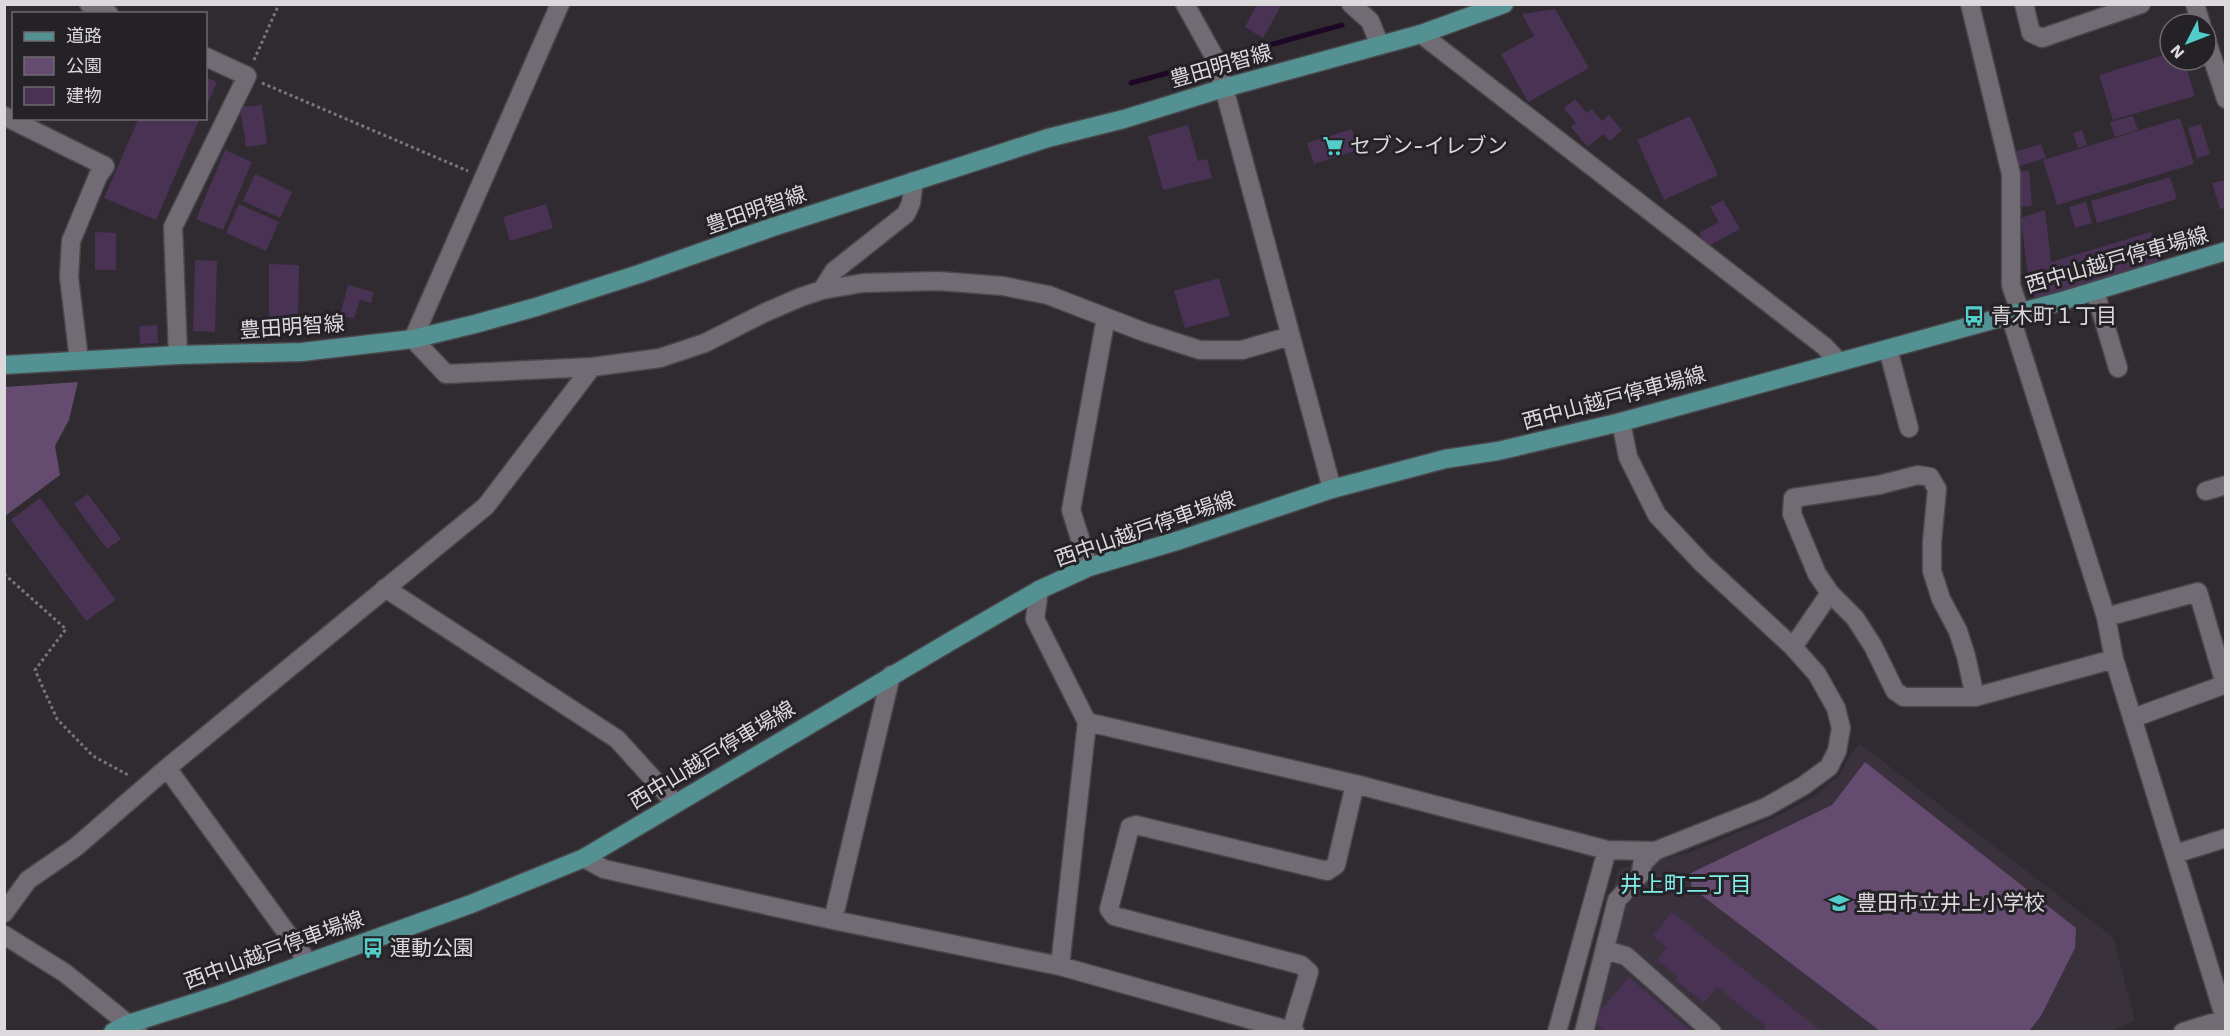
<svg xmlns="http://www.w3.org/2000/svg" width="2230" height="1036" viewBox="0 0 2230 1036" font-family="'Work Sans','Noto Sans JP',sans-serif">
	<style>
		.built { fill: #39323d }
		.green { fill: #644b6f }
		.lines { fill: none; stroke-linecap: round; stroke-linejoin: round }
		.stream { stroke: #1d0626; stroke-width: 5 }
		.building { fill: #4a3255 }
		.minor-casing { stroke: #4a474c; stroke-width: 21 }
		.major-casing { stroke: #4a474c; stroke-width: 21 }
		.path { stroke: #79767b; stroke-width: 3; stroke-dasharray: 3 3; stroke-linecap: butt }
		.minor { stroke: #716c73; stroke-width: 18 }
		.major { stroke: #549192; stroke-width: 18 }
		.labels { text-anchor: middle; stroke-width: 6; stroke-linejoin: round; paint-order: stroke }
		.street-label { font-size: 21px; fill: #dbd9dc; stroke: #252227 }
		.poi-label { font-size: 21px; fill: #dbd9dc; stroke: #252227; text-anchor: start }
		.neighbourhood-label { font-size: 22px; fill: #82eeea; stroke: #252227 }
	</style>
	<rect width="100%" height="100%" fill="#2f2b31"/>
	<path class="built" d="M1860,744L2113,937L2135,1021L2109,1032H1574L1619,869L1686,854L1773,818L1813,797L1839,776L1849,757Z"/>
	<path class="green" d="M78,382L69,420L55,446L60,475L5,516V387Z
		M1865,762L2076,928L2075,948L2041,1016L2029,1031H1880L1692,888L1689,874L1832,805Z"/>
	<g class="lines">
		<path class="stream" d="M1131,83L1342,25"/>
	</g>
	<path class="building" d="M1257,4H1282L1263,38L1245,27Z
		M1555,9L1589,68L1528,102L1501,54L1534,36L1522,14Z
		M2170,53V60H2184L2195,96L2113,120L2099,75Z
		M206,77L217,82L206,107Z
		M1575,99L1587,113L1592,109L1602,121L1609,115L1622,130L1610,141L1603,134L1588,147L1571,127L1576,123L1564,108Z
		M262,105L267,144L246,147L240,107Z
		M1690,116L1718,175L1664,200L1637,140Z
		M2133,116L2138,130L2115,137L2110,122Z
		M139,118H200L156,220L104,198Z
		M2180,118L2194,164L2057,205L2043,160Z
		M2201,124L2210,154L2197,158L2188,128Z
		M1188,125L1198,161L1207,159L1212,178L1163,190L1148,136Z
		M1352,129L1358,150L1314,164L1307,143Z
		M2082,130L2087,145L2078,148L2073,133Z
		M2041,144L2046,158L2016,167L2011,153Z
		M225,150L252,162L223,230L196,219Z
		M2029,171L2032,206L2017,207L2015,172Z
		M255,174L292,192L280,218L243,201Z
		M2170,177L2177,199L2097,223L2091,201Z
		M2226,180V208L2220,209L2212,183Z
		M1723,200L1740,229L1707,247L1699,233L1719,222L1710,207Z
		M2086,202L2092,223L2075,228L2069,207Z
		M239,204L279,222L266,251L226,233Z
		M546,204L553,228L510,241L503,217Z
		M2045,210L2051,262L2151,232L2160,263L2036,301L2027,269L2021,218Z
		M95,232L116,233V270H95Z
		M195,260L217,261L215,332L193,331Z
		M269,264L299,265L298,327H269Z
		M1219,278L1230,316L1185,328L1174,291Z
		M348,285L374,292L371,303L360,300L354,319L340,315Z
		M157,325L158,343L140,344L139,326Z
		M88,494L121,539L107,549L74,504Z
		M40,498L116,600L86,621L11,520Z
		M1672,912L1822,1032H1762L1766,1026L1717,987L1704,1003L1675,980L1678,976L1657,960L1667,947L1653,936Z
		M1629,977L1692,1032H1606L1593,1020Z"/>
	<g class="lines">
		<g class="minor-casing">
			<path id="minor" d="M89,4L109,14
				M560,4L413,339L446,374L592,367L660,358L705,343L764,313L801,297L822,290L863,283L938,281L1003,286L1048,295L1144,332L1200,350H1242L1290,336
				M1185,4L1215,58L1224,88L1332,489
				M1351,4L1370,21L1380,45
				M1970,4L2011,174V285L2020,312
				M2024,4L2031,33L2042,38L2141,4
				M2195,4L2201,24
				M1421,34L1824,346L1839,362
				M2206,39L2226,99
				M4,116L105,166L98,176L71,241L69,277L79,360
				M822,290L834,271L906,214L911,203L914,181
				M2095,291L2118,368
				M2010,315L2106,617L2114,659L2226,1022
				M1888,349L1909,428
				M178,355L173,227L247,76L206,57
				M2206,491L2226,485
				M1089,567L1071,510L1106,317
				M385,588L617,739L675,803
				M1039,590L1035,619L1087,722L1060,966
				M2106,617L2198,592L2225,684
				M1793,647L1830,593
				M1975,697H1904L1895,691L1873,646L1855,618L1830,593L1817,574L1792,514L1793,498L1879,485L1918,475L1930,477L1937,489L1932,542V571L1941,599L1958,631L1966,656L1975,697L2114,659
				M2133,718L2226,684
				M1087,722L1355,784L1607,850L1655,851L1766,807L1803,786L1829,767L1837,751L1841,728L1836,708L1817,674L1793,647L1702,563L1657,515L1628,457L1621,422
				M167,768L308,962
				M2175,854L2226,838
				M584,858L604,869L833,920L1060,966L1295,1032
				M4,913L28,880L76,847L167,768L486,506L592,367
				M833,920L891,675
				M4,935L65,973L138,1032
				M1605,950L1626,956L1712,1032
				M1291,1031L1309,972L1301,965L1114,916L1109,909L1130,827L1136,825L1327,871L1336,865L1355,784
				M1557,1032L1607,850
				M1584,1032L1617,900L1641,874L1642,864L1655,851
				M2183,1032L2225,1019"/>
		</g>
		<g class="major-casing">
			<path id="major" d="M4,365L178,355L302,352L413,339L475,324L536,307L639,274L773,227L1048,138L1124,119L1224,88L1421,34L1504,4
				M113,1032L128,1024L222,994L471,904L584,858L951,641L1039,590L1089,567L1180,540L1332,489L1445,459L1498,451L1621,422L2062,301L2226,251"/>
		</g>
		<path class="path" d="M254,60L279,4
			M262,83L468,171
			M4,574L66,629L35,670L57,719L93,756L130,776"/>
		<use href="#minor" class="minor"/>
		<use href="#major" class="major"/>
	</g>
	<defs>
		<g id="supermarket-bare" transform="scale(1.62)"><path d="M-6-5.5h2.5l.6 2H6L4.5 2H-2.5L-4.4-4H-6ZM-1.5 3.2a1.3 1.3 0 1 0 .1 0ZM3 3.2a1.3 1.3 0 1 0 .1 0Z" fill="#53cdc9" stroke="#252227" stroke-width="2.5" paint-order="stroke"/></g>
		<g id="bus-bare" transform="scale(1.62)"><path d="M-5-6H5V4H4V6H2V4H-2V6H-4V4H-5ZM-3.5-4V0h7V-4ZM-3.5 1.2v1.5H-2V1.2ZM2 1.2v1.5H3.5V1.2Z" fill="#53cdc9" stroke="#252227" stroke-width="2.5" paint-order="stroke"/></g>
		<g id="school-bare" transform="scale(1.62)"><path d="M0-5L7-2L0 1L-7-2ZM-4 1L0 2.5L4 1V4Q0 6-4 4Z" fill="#53cdc9" stroke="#252227" stroke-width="2.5" paint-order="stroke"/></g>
	</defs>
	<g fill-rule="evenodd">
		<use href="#supermarket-bare" x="1333" y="146"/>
		<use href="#bus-bare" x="1974" y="316"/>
		<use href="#school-bare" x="1839" y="903"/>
		<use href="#bus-bare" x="373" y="948"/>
	</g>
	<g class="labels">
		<g class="street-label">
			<text transform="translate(1221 66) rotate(-16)" y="7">豊田明智線</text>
			<text transform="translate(756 210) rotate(-19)" y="7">豊田明智線</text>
			<text transform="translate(2117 260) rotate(-16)" y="7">西中山越戸停車場線</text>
			<text transform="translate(292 327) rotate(-4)" y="7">豊田明智線</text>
			<text transform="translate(1614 398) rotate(-15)" y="7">西中山越戸停車場線</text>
			<text transform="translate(1145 529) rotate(-19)" y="7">西中山越戸停車場線</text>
			<text transform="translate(712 755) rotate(-31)" y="7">西中山越戸停車場線</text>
			<text transform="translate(274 950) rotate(-20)" y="7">西中山越戸停車場線</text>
		</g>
		<g class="poi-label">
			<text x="1350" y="153">セブン-イレブン</text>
			<text x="1991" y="323">青木町１丁目</text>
			<text x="1856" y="910">豊田市立井上小学校</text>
			<text x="390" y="955">運動公園</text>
		</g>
		<g class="neighbourhood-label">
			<text x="1686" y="892">井上町二丁目</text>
		</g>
	</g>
	<rect width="2230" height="1036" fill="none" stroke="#dbd9dc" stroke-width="12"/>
	<rect x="12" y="12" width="195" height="108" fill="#252227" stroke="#6e6b6f" stroke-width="1.5"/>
	<rect x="24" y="32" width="30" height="9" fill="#549192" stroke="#6e6b6f" stroke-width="1.5"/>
	<text x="66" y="42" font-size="18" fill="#dbd9dc">道路</text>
	<rect x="24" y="57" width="30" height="18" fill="#644b6f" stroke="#6e6b6f" stroke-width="1.5"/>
	<text x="66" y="72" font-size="18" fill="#dbd9dc">公園</text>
	<rect x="24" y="87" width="30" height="18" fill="#4a3255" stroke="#6e6b6f" stroke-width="1.5"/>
	<text x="66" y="102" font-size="18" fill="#dbd9dc">建物</text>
	<g transform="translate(2188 42) rotate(228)"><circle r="28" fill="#252227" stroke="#6e6b6f" stroke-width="1.5"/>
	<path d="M0-4.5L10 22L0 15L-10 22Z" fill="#53cdc9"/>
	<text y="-9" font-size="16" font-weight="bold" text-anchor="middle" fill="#dbd9dc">N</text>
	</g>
</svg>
